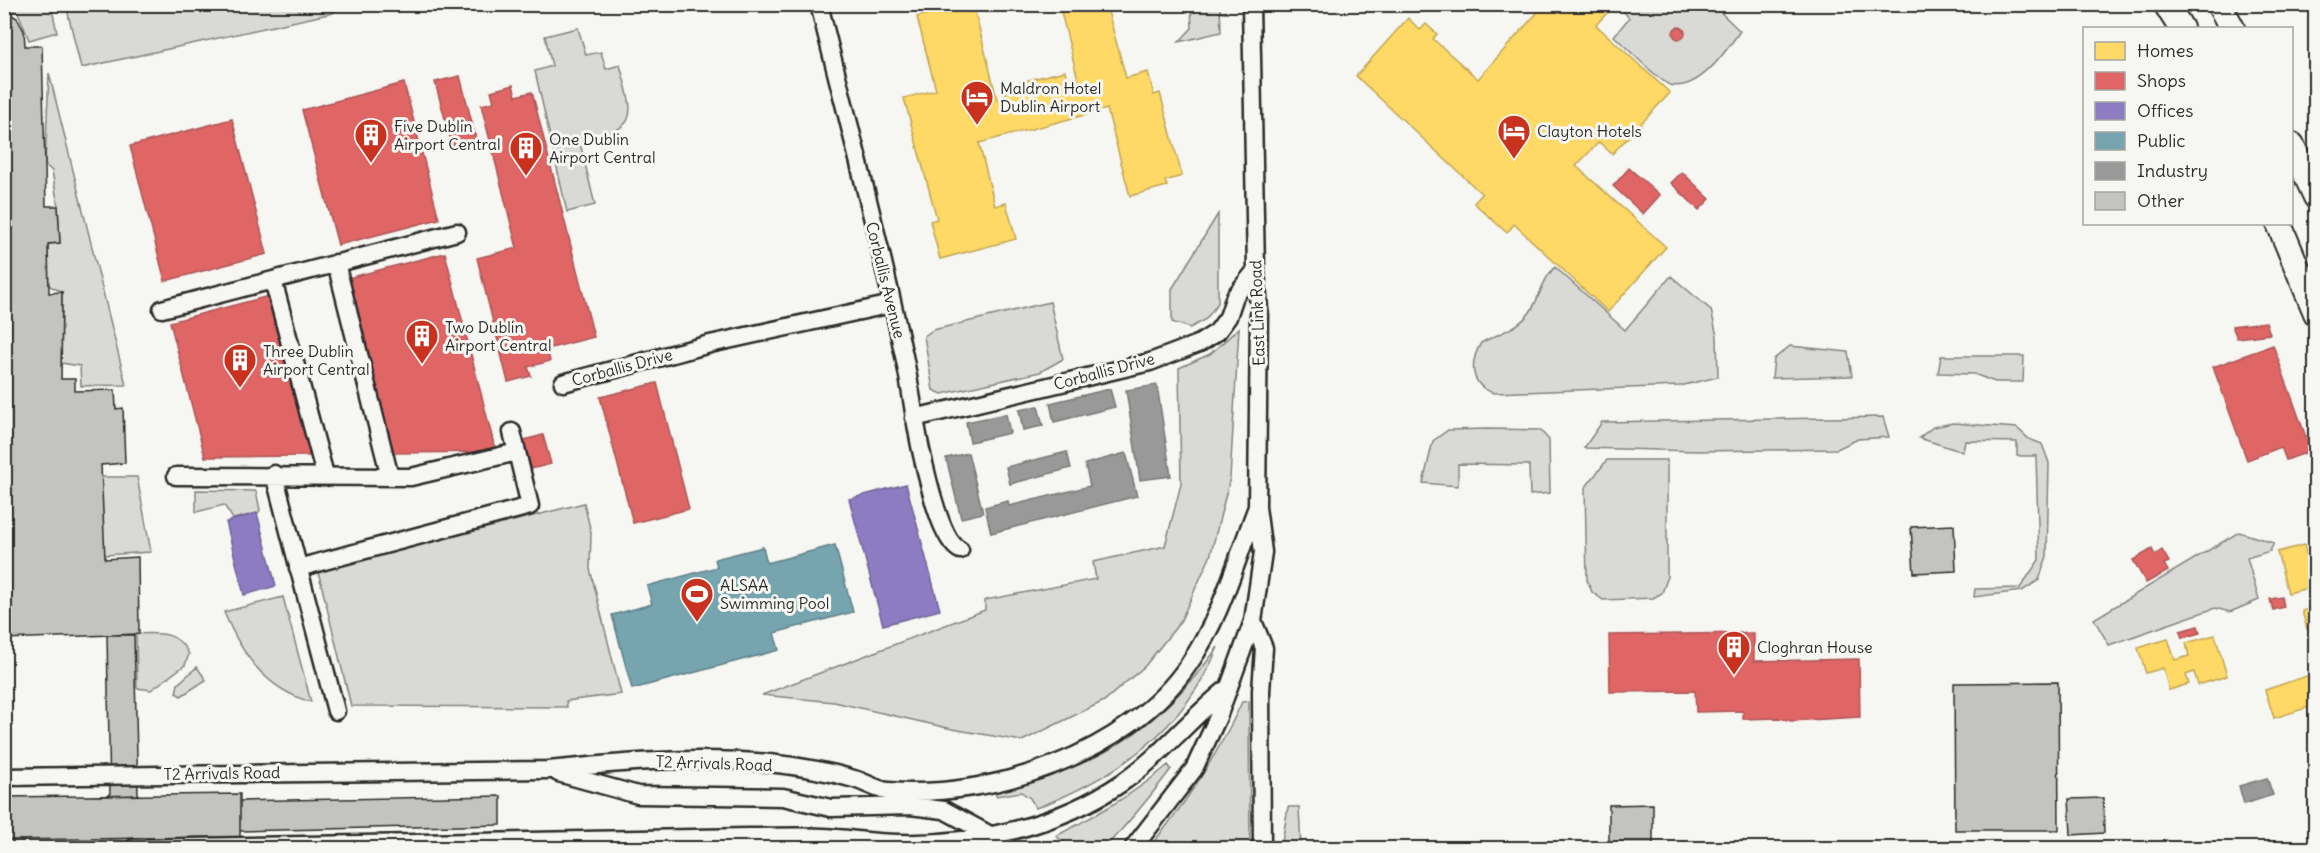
<svg xmlns="http://www.w3.org/2000/svg" width="2320" height="853" viewBox="0 0 2320 853" font-family="Delius,sans-serif">
	<style>
		.green { fill: #d9d9d5; stroke: #828280; stroke-width: 1.5 }
		.homes { fill: #ffd966; stroke: #bfa554; stroke-width: 1.5 }
		.shops { fill: #e06666; stroke: #aa5454; stroke-width: 1.5 }
		.offices { fill: #8e7cc3; stroke: #706495; stroke-width: 1.5 }
		.public { fill: #76a5af; stroke: #608087; stroke-width: 1.5 }
		.industry { fill: #999; stroke: #787878; stroke-width: 1.5 }
		.building { fill: #c3c3c0; stroke: #2b2b2b; stroke-width: 1.5 }
		.lines { fill: none; stroke-linecap: round; stroke-linejoin: round }
		.street-casing { stroke: #2b2b2b; stroke-width: 21 }
		.secondary-casing { stroke: #2b2b2b; stroke-width: 28 }
		.street { stroke: #f6f6f2; stroke-width: 16 }
		.secondary { stroke: #f6f6f2; stroke-width: 24 }
		.labels { text-anchor: middle; stroke-width: 6; stroke-linejoin: round; paint-order: stroke }
		.poi-label { font-size: 16px; fill: #2b2b2b; stroke: #f6f6f2; text-anchor: start }
		.street-label { font-size: 16px; fill: #2b2b2b; stroke: #f6f6f2 }
	</style>
	<rect width="100%" height="100%" fill="#f6f6f2"/>
	<filter id="ink" filterUnits="userSpaceOnUse"><feTurbulence type="fractalNoise" baseFrequency=".0167" numOctaves="2"/><feDisplacementMap in="SourceGraphic" scale="12" xChannelSelector="R" yChannelSelector="G"/><feConvolveMatrix kernelMatrix="1 2 1 2 8 2 1 2 1" color-interpolation-filters="sRGB"/></filter>
	<g filter="url(#ink)">
		<path class="green" d="M4,5H51L57,32L29,40L18,12L5,8Z
			M66,5V4L342,5L333,13L81,68Z
			M1191,5H1220L1221,32L1179,42L1192,28Z
			M1624,5H1713L1740,31C1726,51 1699,92 1670,85C1661,83 1624,45 1614,36L1629,18L1621,8Z
			M578,28L586,55L601,52L606,69L620,65C636,123 639,125 580,143L595,205L567,212L535,71L552,66L545,36Z
			M49,73L126,385L81,386L80,366L61,363L62,292L48,285V244L60,243L58,206L52,171L45,165Z
			M1218,214V303L1206,319L1190,328L1172,322V289Z
			M1555,267L1625,330L1671,276L1711,310L1717,336L1718,377L1680,386L1494,393C1470,386 1469,363 1481,343C1499,333 1521,328 1532,309C1541,294 1542,280 1555,267Z
			M1050,302L1063,359L1040,372L942,394L933,390L924,336L933,330Z
			M1239,328L1230,478L1210,557L1180,622L1145,666L1104,701L1022,741L952,729L834,702L762,695L985,610V600L1096,579L1093,562L1165,546L1181,484L1179,368L1210,354Z
			M1790,346L1848,352L1852,376L1772,378L1774,359Z
			M1941,356H2024L2023,382H1995L1974,374L1938,373Z
			M1883,417L1889,437L1858,439L1837,449L1697,451L1584,448L1602,422Z
			M1953,423L2017,428L2029,439L2042,444L2049,463L2047,556L2039,580L2022,591L1974,597L1975,589L2020,588L2039,560L2036,456H2017V442L1965,441L1963,452L1919,438L1933,427Z
			M1488,429L1540,430L1549,440L1550,493L1530,495L1529,465L1458,464V486L1423,483L1433,441L1448,430Z
			M1607,460H1667V579L1662,593L1653,598L1603,600L1592,592L1587,580L1585,488Z
			M101,477H137L151,552L104,555Z
			M196,490L256,491L260,510L258,513L233,519L224,505L196,512Z
			M584,503L591,532L590,569L621,694L566,701L567,707L351,706L318,571Z
			M2239,532L2274,543L2270,551L2247,558L2259,600L2230,612L2215,608L2109,645L2094,619Z
			M283,597L311,702C265,689 241,653 224,612Z
			M136,634C161,633 177,631 189,654L185,665L151,690L137,688Z
			M1218,647C1184,730 1117,777 1036,808L1030,798L1021,792L996,796L995,791C1095,769 1157,731 1218,647Z
			M197,667L206,680L181,696L176,693L178,684Z
			M1249,701L1250,848H1149C1187,802 1217,756 1242,702Z
			M1168,765L1171,769C1150,797 1129,823 1104,848H1072L1056,836C1096,815 1133,795 1168,765Z
			M1288,807H1299L1301,848H1281Z"/>
		<path class="homes" d="M937,4H973L997,99L1007,97L1004,86L1065,71L1068,82L1078,79L1059,4H1106L1126,78L1148,72L1154,95L1160,93L1182,176L1165,181L1167,186L1130,196L1107,109L979,143L995,206L1006,203L1016,239L940,259L930,221L937,219L904,98L936,90L917,17L938,11Z
			M1545,4H1615L1596,25L1670,93L1612,154L1599,142L1576,166L1666,247L1608,312L1514,224L1507,233L1474,203L1482,194L1356,76L1408,18L1420,30L1426,24L1437,34L1433,39L1478,79Z
			M2304,545L2309,565L2316,563V586L2288,593L2277,552Z
			M2316,586V627L2307,629L2302,611L2315,607L2310,587Z
			M2215,635L2227,676L2198,685L2194,672L2186,675L2189,684L2169,690L2163,668L2146,673L2138,648L2168,639L2175,660L2189,656L2186,643Z
			M2316,673V705L2274,718L2265,690Z"/>
		<path class="shops" d="M1673 33a6 6 0 1 1 12 0a6 6 0 1 1-12 0Z
			M460,76L477,142L453,148L435,82Z
			M404,83L439,219L338,245L302,110Z
			M513,85L516,96L532,92L594,337L547,349L550,361L528,367L531,376L508,382L477,258L517,248L481,105L494,102L491,91Z
			M232,119L267,254L165,281L130,146Z
			M1629,168L1660,195L1643,214L1613,186Z
			M1682,172L1710,199L1699,210L1671,183Z
			M445,253L496,452L392,453L348,278Z
			M269,296L310,456L205,457L170,322Z
			M2266,322L2270,334L2237,338L2232,326Z
			M2273,345L2311,451L2286,460L2281,447L2247,460L2213,367Z
			M657,383L689,509L633,523L600,397Z
			M543,435L551,464L531,469L524,440Z
			M2152,549L2155,555L2162,550L2169,562L2164,564L2168,571L2146,583L2133,560Z
			M2282,597L2284,607L2273,610L2270,599Z
			M2198,626L2200,633L2182,638L2180,631Z
			M1754,633V661L1859,659L1860,717L1791,721L1780,718L1743,719V711L1696,712L1695,691L1610,692L1609,635Z"/>
		<path class="offices" d="M906,484L940,610L883,625L849,499Z
			M257,513L276,586L244,595L226,522Z"/>
		<path class="public" d="M835,545L853,612L774,633L779,650L632,689L612,615L652,604L647,586L717,567L715,559L763,547L767,563Z"/>
		<path class="industry" d="M1157,385L1171,476L1140,480L1126,390Z
			M1110,389L1115,407L1054,422L1050,403Z
			M1038,406L1043,426L1023,430L1019,410Z
			M1006,414L1010,433L970,442L966,422Z
			M1067,452L1071,468L1010,484L1006,467Z
			M968,453L983,513L961,518L946,458Z
			M1126,453L1137,496L991,533L985,507L1008,501L1009,506L1090,486L1085,464Z
			M2267,778L2273,795L2244,804L2239,786Z"/>
		<path class="building" d="M4,10L17,18L24,31L25,46H42L46,206H58L60,243L48,244L49,293L62,292L61,379H75V391L115,390L116,409L123,408L125,463L101,465L105,559L138,557L139,634L4,639Z
			M1954,525L1956,571L1914,573L1911,527Z
			M107,635H134L138,795L110,796Z
			M2058,682L2059,830H1955L1954,683Z
			M240,794V837L4,840V797Z
			M501,796V825L240,831V801Z
			M2103,798L2104,833L2071,835L2069,799Z
			M1653,804V848H1609V805Z
			M138,838V848H110L109,839Z"/>
		<g class="lines">
			<g class="street-casing">
				<path id="street" d="M819,4C847,118 878,232 902,347C911,384 914,422 923,459C928,480 941,541 960,550
					M336,263L390,477
					M273,280L325,475
					M162,309L457,232
					M563,383L710,344L892,304
					M914,418L1150,362L1200,343L1217,332L1228,317L1235,296L1256,270
					M274,474L336,711
					M176,476L411,477L517,452L512,432
					M298,568L530,506L517,452
					M1253,621L1264,648L1261,691L1262,848
					M558,773L638,795L783,797L831,808L910,806L944,810L992,836L1009,848
					M4,777L548,770C622,762 695,756 769,763C797,766 827,771 854,779C865,782 877,790 888,791C992,800 1129,753 1189,664C1222,616 1236,560 1257,507
					M134,848L749,837C773,837 798,836 822,837C848,838 873,843 899,843C976,845 1059,826 1123,782C1162,755 1191,717 1228,688
					M1133,848L1194,769L1218,717L1253,621L1263,552L1257,507L1259,309L1256,270L1251,4"/>
			</g>
			<g class="secondary-casing">
				<path id="secondary" d="M2166,4L2181,28
					M2219,4L2232,28
					M2292,145L2316,197
					M2279,224L2316,313"/>
			</g>
			<use href="#street" class="street"/>
			<use href="#secondary" class="secondary"/>
		</g>
	</g>
	<defs>
		<g id="hotel-pin" transform="scale(1.725)"><path d="M0 17L-7.5 6A9.5 9.5 0 1 1 7.5 6Z" fill="#c8321e" stroke="#f6f6f2"/><path d="M-6-4.5h1.5V1H6V5H4.5V3h-9V5H-6ZM-4 0a1.8 1.8 0 1 1 3.6 0ZM.5 0V-2.5h3Q6-2.5 6 0Z" fill="#fff"/></g>
		<g id="building-pin" transform="scale(1.725)"><path d="M0 17L-7.5 6A9.5 9.5 0 1 1 7.5 6Z" fill="#c8321e" stroke="#f6f6f2"/><path d="M-4-6H4V6H1V3H-1V6H-4ZM-2.5-4.3h1.7v1.8h-1.7ZM.8-4.3h1.7v1.8H.8ZM-2.5-1h1.7V.8h-1.7ZM.8-1h1.7V.8H.8Z" fill="#fff"/></g>
		<g id="stadium-pin" transform="scale(1.725)"><path d="M0 17L-7.5 6A9.5 9.5 0 1 1 7.5 6Z" fill="#c8321e" stroke="#f6f6f2"/><path d="M0-5a6.5 5 0 1 0 0 10a6.5 5 0 1 0 0-10ZM-3.5-1.8h7v3.6h-7Z" fill="#fff"/></g>
	</defs>
	<g fill-rule="evenodd">
		<use href="#hotel-pin" x="977" y="97"/>
		<use href="#hotel-pin" x="1514" y="131"/>
		<use href="#building-pin" x="371" y="135"/>
		<use href="#building-pin" x="526" y="148"/>
		<use href="#building-pin" x="422" y="336"/>
		<use href="#building-pin" x="240" y="360"/>
		<use href="#stadium-pin" x="697" y="594"/>
		<use href="#building-pin" x="1734" y="647"/>
	</g>
	<g class="labels">
		<g class="poi-label">
			<text x="1000" y="94">Maldron Hotel<tspan x="1000" dy="18">Dublin Airport</tspan></text>
			<text x="394" y="132">Five Dublin<tspan x="394" dy="18">Airport Central</tspan></text>
			<text x="1537" y="137">Clayton Hotels</text>
			<text x="549" y="145">One Dublin<tspan x="549" dy="18">Airport Central</tspan></text>
			<text x="445" y="333">Two Dublin<tspan x="445" dy="18">Airport Central</tspan></text>
			<text x="263" y="357">Three Dublin<tspan x="263" dy="18">Airport Central</tspan></text>
			<text x="720" y="591">ALSAA<tspan x="720" dy="18">Swimming Pool</tspan></text>
			<text x="1757" y="653">Cloghran House</text>
		</g>
		<g class="street-label">
			<text transform="translate(886 280) rotate(76)" y="6">Corballis Avenue</text>
			<text transform="translate(1257 313) rotate(-92)" y="6">East Link Road</text>
			<text transform="translate(622 367) rotate(-15)" y="6">Corballis Drive</text>
			<text transform="translate(1104 371) rotate(-15)" y="6">Corballis Drive</text>
			<text transform="translate(714 763) rotate(2)" y="6">T2 Arrivals Road</text>
			<text transform="translate(222 773) rotate(-1)" y="6">T2 Arrivals Road</text>
		</g>
	</g>
	<rect width="2320" height="853" fill="none" stroke="#f6f6f2" stroke-width="24"/>
	<rect x="12" y="12" width="2296" height="829" fill="none" stroke="#2b2b2b" stroke-width="2" filter="url(#ink)"/>
	<rect x="2083" y="27" width="210" height="198" fill="#f6f6f2" stroke="#a5a5a2" stroke-width="1.5"/>
	<rect x="2095" y="42" width="30" height="18" fill="#ffd966" stroke="#a5a5a2" stroke-width="1.5"/>
	<text x="2137" y="57" font-size="18" fill="#2b2b2b">Homes</text>
	<rect x="2095" y="72" width="30" height="18" fill="#e06666" stroke="#a5a5a2" stroke-width="1.5"/>
	<text x="2137" y="87" font-size="18" fill="#2b2b2b">Shops</text>
	<rect x="2095" y="102" width="30" height="18" fill="#8e7cc3" stroke="#a5a5a2" stroke-width="1.5"/>
	<text x="2137" y="117" font-size="18" fill="#2b2b2b">Offices</text>
	<rect x="2095" y="132" width="30" height="18" fill="#76a5af" stroke="#a5a5a2" stroke-width="1.5"/>
	<text x="2137" y="147" font-size="18" fill="#2b2b2b">Public</text>
	<rect x="2095" y="162" width="30" height="18" fill="#999999" stroke="#a5a5a2" stroke-width="1.5"/>
	<text x="2137" y="177" font-size="18" fill="#2b2b2b">Industry</text>
	<rect x="2095" y="192" width="30" height="18" fill="#c3c3c0" stroke="#a5a5a2" stroke-width="1.5"/>
	<text x="2137" y="207" font-size="18" fill="#2b2b2b">Other</text>
</svg>
